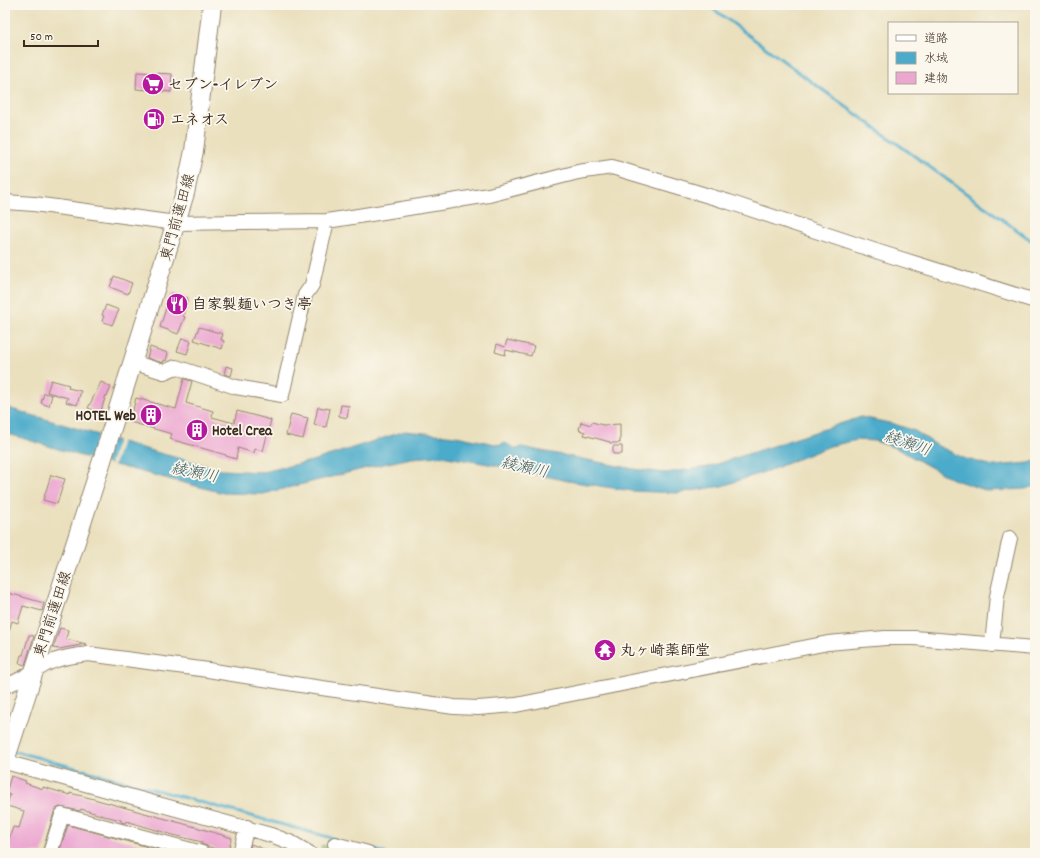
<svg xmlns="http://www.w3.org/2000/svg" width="1040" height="858" viewBox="0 0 1040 858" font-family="Dekko,'Klee One',sans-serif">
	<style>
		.green { fill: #99cd7e; stroke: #6a7c4e }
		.water { fill: #4babca; stroke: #436a74 }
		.pier { fill: #eae0be }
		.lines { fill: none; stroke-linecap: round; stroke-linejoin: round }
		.stream { stroke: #4babca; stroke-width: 3 }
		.building { fill: #eca7d1 }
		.minor-casing { stroke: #92856e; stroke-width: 16 }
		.major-casing { stroke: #92856e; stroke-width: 20 }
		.minor { stroke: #fff; stroke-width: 14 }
		.major { stroke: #fff; stroke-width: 18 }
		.labels { text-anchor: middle; stroke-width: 3.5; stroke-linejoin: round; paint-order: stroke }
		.poi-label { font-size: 15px; font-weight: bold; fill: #3b2a1e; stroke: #fbf7ec; text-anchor: start }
		.street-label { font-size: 15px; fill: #3b2a1e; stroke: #fbf7ec }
		.water-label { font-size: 16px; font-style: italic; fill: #415e63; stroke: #fbf7ec }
	</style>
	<rect width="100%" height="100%" fill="#fbf7ec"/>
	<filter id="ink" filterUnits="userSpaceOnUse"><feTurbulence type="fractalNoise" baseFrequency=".025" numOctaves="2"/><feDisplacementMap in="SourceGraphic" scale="8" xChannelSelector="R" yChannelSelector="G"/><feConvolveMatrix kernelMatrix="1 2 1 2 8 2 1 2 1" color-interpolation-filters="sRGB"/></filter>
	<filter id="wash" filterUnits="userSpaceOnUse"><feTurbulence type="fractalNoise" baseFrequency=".012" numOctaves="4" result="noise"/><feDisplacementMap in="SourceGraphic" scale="16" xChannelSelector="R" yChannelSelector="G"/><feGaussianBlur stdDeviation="0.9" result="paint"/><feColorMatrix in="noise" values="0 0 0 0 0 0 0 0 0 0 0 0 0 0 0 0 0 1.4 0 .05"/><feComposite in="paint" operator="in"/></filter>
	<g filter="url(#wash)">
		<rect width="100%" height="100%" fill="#eae0be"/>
		<path class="green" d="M322,845L353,853H326L321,849Z"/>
		<path class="water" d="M5,407L152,451L222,470L262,472L312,461L405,431L456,436L500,445L504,443C509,444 512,448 518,449L521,447L634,469L665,473L708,467L861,417L894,424L915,431L938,446L966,459L994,466L1029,463L1035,461V486L1025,489L988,491L952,479L896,448L875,441L857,440L830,446L773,469L722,486L678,493L632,491L568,481L494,465L441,456L411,458L379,465L263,494L223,493L88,458L5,433Z"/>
		<path class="pier" d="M99,433L103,434L95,461L90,459Z
			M118,439L122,440L114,466L110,464Z"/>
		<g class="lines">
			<path class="stream" d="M708,5L809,80L1035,243
				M14,751L335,839
				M371,849L385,853"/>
		</g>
		<g id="blocks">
			<path class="building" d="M137,72L172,74L171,92L136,89Z
				M114,276L132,283L128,294L110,287Z
				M171,293L188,298L183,316L185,317L178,334L160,327Z
				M106,305L119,310L112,325L102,321L104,316L102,315Z
				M199,327L223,334L221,340L224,341L222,349L194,340Z
				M182,338L191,341L187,354L177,351Z
				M507,340L534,346L531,356L506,350L505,355L495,352L497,344L505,347Z
				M150,347L168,353L166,361L164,360L163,363L147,358Z
				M226,366L233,368L231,376L224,374Z
				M184,379L192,381L186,403L213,411L212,417L234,423L237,411L271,420L263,451L255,449L254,453L238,448L236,459L226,456V455L170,439L172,434L130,422L136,398L176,409Z
				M51,380L69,385L68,388L81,391L77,405L66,402L68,398L47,392Z
				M101,382L111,387L107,396L106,395L99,417L91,415L93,410L88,408Z
				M44,393L52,395L49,406L41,403Z
				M341,405L349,406L347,418L339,416Z
				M318,407L330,409L326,427L314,425Z
				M291,414L308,418L303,439L286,435Z
				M581,422L591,425L592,422L603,425L620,424V443H610V442L584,435L585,432L579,430Z
				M613,446H622V454H613Z
				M51,475L65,479L57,504L43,500Z
				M5,592L44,603L42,611L23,606L18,623L12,621L7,637L5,636Z
				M60,628L68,630L66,639L86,644L59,649L53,648Z
				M29,635L34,636L25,665L19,663L21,655H23Z
				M600,644L610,645L609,655L599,654Z
				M11,776L26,781L25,783L43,789V787L70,795V793L90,798L199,828L232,838L227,853L201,844L202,842L173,835L126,821L125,823L121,822V820L104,816L81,809L80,811L60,807L56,809L54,812L42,853H11V850L5,849V838L9,839L13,827L19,828L24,811L7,806L10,795L6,793Z
				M68,825L170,853H59Z
				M251,844L273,853H249Z"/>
		</g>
	</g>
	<g filter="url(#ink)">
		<use href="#blocks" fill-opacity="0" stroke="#92856e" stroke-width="1"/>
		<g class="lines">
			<g class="minor-casing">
				<path id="minor" d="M5,202L34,204L176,223L327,221L489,195L578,172L612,167L729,202L879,252L1035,301
					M132,362L164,372L176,367L236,387L282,395L305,295L312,285L327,221
					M992,645L997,596L1010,538
					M5,686C22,680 28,674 43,666C56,658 73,656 88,654L208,670L301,685L454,707L478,708L516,705L828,643L885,638H914L1035,648
					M5,762L271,835L292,843L309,853
					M335,844L368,853
					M50,853L62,815L202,853
					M240,853L247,827"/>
			</g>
			<g class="major-casing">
				<path id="major" d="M5,761L100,467L185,193L194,151L212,5"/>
			</g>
			<use href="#minor" class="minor"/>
			<use href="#major" class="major"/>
		</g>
	</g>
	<defs>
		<g id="supermarket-disc" transform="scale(1.15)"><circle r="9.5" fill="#b5179e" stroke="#fbf7ec"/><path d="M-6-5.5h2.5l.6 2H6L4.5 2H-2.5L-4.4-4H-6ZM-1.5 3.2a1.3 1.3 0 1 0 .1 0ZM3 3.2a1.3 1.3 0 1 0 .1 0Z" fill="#fff"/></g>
		<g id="fuel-disc" transform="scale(1.15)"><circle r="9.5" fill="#b5179e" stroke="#fbf7ec"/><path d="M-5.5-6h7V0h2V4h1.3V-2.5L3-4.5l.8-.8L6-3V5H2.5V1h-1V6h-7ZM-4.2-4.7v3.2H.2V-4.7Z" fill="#fff"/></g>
		<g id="restaurant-disc" transform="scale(1.15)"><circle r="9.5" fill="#b5179e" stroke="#fbf7ec"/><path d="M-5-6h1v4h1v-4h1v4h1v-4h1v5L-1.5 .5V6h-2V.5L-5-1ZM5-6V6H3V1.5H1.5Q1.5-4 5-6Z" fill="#fff"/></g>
		<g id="building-disc" transform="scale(1.15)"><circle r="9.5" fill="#b5179e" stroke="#fbf7ec"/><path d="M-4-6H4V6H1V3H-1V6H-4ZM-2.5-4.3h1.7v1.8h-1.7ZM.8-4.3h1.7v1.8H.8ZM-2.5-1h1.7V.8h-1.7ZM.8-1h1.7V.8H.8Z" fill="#fff"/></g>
		<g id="temple-disc" transform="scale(1.15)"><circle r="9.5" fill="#b5179e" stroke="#fbf7ec"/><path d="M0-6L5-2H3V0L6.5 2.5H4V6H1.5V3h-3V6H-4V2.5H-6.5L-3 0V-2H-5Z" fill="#fff"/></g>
	</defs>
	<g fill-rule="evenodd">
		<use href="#supermarket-disc" x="153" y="84"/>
		<use href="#fuel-disc" x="154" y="119"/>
		<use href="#restaurant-disc" x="177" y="304"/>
		<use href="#building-disc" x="151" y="415"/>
		<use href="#building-disc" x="197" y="430"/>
		<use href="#temple-disc" x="605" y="650"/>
	</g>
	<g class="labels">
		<g class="poi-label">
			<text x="168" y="89">セブン-イレブン</text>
			<text x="170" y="124">エネオス</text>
			<text x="192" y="309">自家製麺いつき亭</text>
			<text x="136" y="420" text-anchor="end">HOTEL Web</text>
			<text x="212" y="435">Hotel Crea</text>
			<text x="620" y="655">丸ヶ崎薬師堂</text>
		</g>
		<g class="street-label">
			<text transform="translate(177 217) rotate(-74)" y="5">東門前蓮田線</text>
			<text transform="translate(52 614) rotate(-72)" y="5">東門前蓮田線</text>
		</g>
		<g class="water-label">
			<text transform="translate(908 442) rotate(19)" y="6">綾瀬川</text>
			<text transform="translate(525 466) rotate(13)" y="6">綾瀬川</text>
			<text transform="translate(195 471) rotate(12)" y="6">綾瀬川</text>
		</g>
	</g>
	<rect width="1040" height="858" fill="none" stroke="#fbf7ec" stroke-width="20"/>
	<rect x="888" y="22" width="130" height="72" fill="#fbf7ec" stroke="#aea59a"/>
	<rect x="896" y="35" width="20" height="6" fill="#ffffff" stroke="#aea59a"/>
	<text x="924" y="42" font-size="12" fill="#3b2a1e">道路</text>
	<rect x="896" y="52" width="20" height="12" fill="#4babca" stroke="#aea59a"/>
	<text x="924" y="62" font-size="12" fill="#3b2a1e">水域</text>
	<rect x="896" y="72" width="20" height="12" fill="#eca7d1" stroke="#aea59a"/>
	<text x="924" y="82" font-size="12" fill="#3b2a1e">建物</text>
	<path d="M24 40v6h74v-6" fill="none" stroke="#3b2a1e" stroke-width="2"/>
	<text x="30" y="40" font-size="12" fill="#3b2a1e" stroke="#fbf7ec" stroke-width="3" paint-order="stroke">50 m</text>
</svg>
